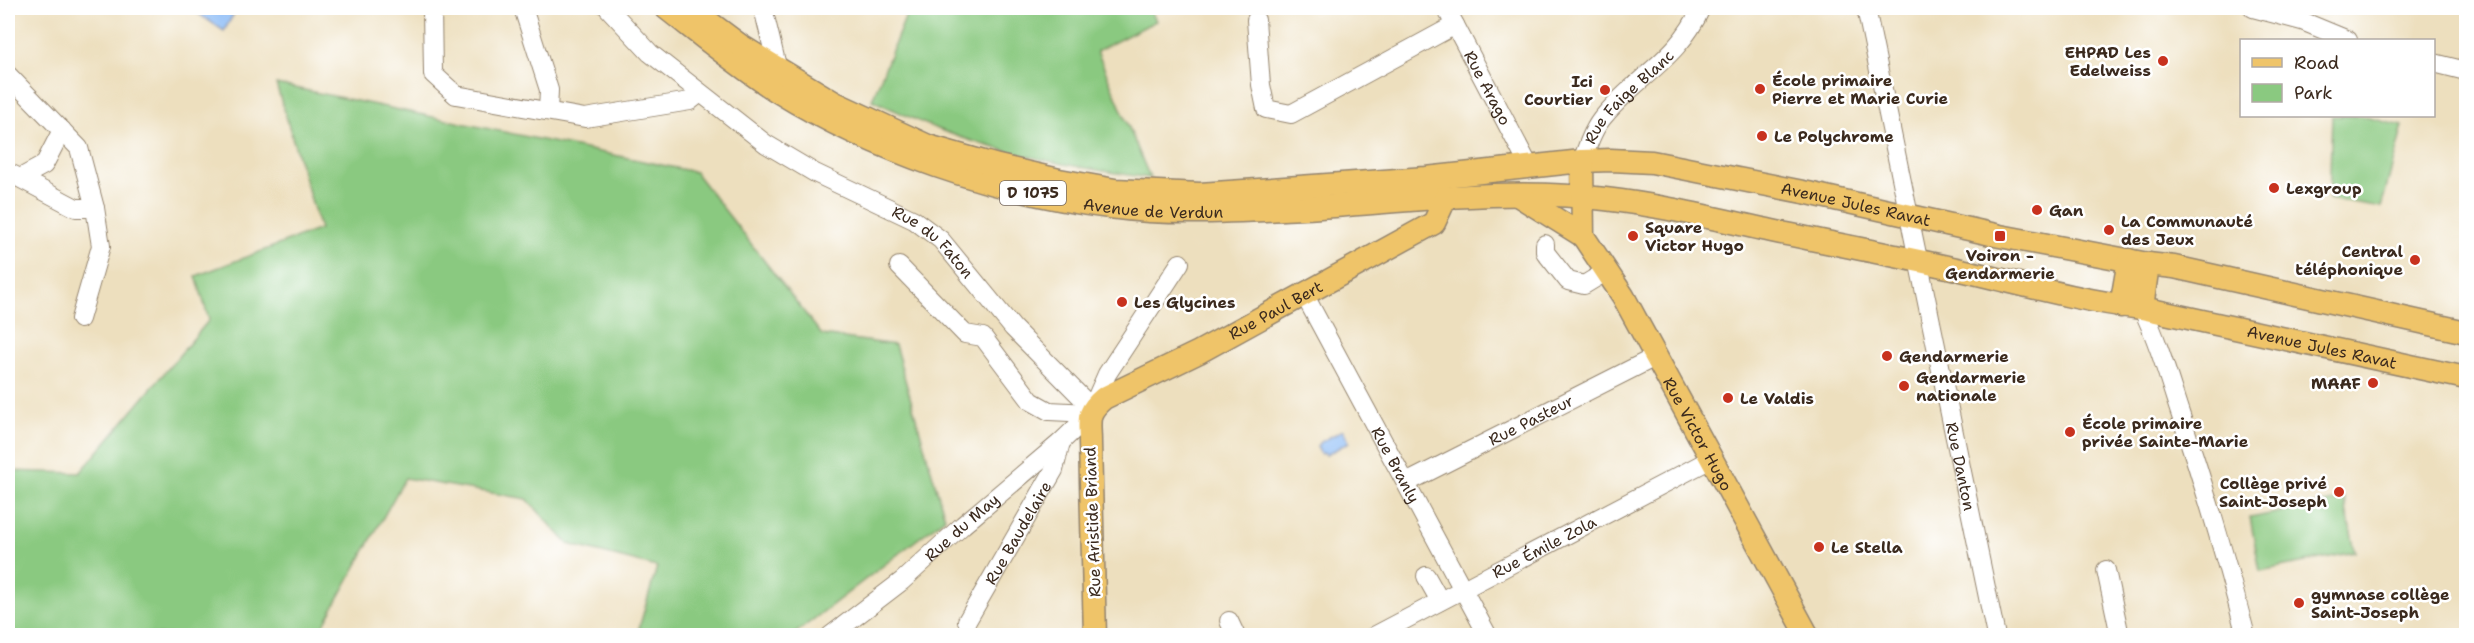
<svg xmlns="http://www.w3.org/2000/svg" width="2474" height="643" viewBox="0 0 2474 643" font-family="'Shantell Sans',sans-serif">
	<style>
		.green { fill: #8ac980; stroke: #627a4f; stroke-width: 1.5 }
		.water { fill: #8bbbf6; stroke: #63728a; stroke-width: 1.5 }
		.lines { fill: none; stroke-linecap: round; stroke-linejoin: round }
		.minor-casing { stroke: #94846e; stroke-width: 20 }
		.major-casing { stroke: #94846e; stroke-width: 25 }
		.minor { stroke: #fff; stroke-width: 18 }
		.major { stroke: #efc469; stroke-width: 22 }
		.poi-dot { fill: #c8321e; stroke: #fff; stroke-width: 2 }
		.labels { text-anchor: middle; stroke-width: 5; stroke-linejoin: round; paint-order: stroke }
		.shield { fill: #fff; stroke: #766a62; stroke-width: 1.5 }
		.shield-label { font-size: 15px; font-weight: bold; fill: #3b2a1e }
		.poi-label { font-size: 16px; font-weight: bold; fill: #3b2a1e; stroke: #fff; text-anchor: start }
		.street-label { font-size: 16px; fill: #3b2a1e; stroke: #fff }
	</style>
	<rect width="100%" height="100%" fill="#fff"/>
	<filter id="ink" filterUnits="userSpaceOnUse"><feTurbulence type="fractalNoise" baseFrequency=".0167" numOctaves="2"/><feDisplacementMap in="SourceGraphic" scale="12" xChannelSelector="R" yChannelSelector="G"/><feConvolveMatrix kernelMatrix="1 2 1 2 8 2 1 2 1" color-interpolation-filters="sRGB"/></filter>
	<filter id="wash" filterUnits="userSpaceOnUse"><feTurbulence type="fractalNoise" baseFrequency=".008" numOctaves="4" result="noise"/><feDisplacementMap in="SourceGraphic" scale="24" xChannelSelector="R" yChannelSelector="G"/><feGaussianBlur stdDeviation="1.35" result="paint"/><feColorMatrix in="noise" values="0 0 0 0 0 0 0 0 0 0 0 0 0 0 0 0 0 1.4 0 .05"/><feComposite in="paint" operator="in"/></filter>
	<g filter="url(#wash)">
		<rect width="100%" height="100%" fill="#eddfbe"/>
		<path class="green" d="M909,8H956L972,12L1001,11L1010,8H1150L1156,21L1097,51L1150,178C1078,168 1004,155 935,128C914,120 893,109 872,100Z
			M276,84L695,172L822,335L895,345L945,518L793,635H637L657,567L568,544L527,499L405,478L318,635H8V471L80,473L209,320L196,276L320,229Z
			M2332,116H2361L2403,126L2381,208L2329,199Z
			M2344,499L2355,552L2260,571L2250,518Z"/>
		<path class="water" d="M190,8H237L224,31Z
			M1343,430L1349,442L1326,455L1324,453L1321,454L1317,447L1319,443Z"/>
	</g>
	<g filter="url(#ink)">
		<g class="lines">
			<g class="minor-casing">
				<g id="minor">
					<path d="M432,8L433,74L456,95L585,118L690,101L700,93"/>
					<path d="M523,8L549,90L548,111"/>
					<path id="s1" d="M608,8L650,53L766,144L815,173L914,220L941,240L1013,328L1092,408L1107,374L1180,263"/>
					<path d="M763,8L778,70"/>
					<path id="s2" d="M1446,8L1530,168"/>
					<path id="s3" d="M1866,8L1996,636"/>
					<path d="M2253,8L2302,21L2348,40"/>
					<path d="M1256,20L1261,85L1266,109L1291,114L1455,25"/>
					<path d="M2434,63L2466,71"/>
					<path d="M8,75L79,148L95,208H76L8,172"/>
					<path id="s4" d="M1582,161C1588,145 1593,128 1605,115C1638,76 1680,57 1701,8"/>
					<path d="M20,178L44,165L62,130"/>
					<path d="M1545,244V252L1568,281L1584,285L1607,271"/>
					<path d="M899,266L965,334L983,337L1031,401L1049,411L1090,413"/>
					<path id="s5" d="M1304,294L1488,636"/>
					<path d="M2142,308C2159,343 2169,380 2181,416C2205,488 2227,562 2246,636"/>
					<path d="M80,319L101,246L95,208"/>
					<path id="s6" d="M1406,483L1655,357"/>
					<path d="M2106,570L2120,636"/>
					<path d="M1426,576L1440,601"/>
					<path id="s7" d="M967,621L1054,470L1061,442"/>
					<path d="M1229,621L1236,636"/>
					<path id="s8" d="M830,636L902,581L963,525L1061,442L1090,414"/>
					<path id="s9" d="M1374,636L1713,458"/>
				</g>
			</g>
			<g class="major-casing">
				<g id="major">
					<path id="s10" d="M666,8C702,36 738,66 777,91C874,151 997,193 1110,207C1174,216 1239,211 1304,208C1403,202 1505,187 1605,199C1660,205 1717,219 1772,231C1835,244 1898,256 1961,270C2021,284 2081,301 2142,308L2466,378"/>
					<path id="s11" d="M690,8L741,46L833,102L928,146L998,166L1059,180L1115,190L1200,194L1426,178L1582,161L1611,160L1652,162L1808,193L2000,236L2148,264L2174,267L2466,332"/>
					<path id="s12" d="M1582,161L1583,236L1623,296L1808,636"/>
					<path d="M1519,196L1583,236"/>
					<path d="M2121,306L2129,260"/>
					<path d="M2142,308L2148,264"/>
					<path id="s13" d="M1095,636L1090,443C1090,420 1085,414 1104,398L1199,352L1434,223L1446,197"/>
				</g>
			</g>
			<use href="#minor" class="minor"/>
			<use href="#major" class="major"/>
		</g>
	</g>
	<g class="poi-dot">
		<circle cx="2163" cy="61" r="6"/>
		<circle cx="1760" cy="89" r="6"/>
		<circle cx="1605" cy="90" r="6"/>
		<circle cx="1762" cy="136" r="6"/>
		<circle cx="2274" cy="188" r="6"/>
		<circle cx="2037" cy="210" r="6"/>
		<circle cx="2109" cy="230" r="6"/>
		<circle cx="1633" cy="236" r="6"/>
		<rect x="1994" y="230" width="12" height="12" rx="3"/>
		<circle cx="2415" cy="260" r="6"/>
		<circle cx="1122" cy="302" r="6"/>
		<circle cx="1887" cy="356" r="6"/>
		<circle cx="2373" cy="383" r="6"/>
		<circle cx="1904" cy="386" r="6"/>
		<circle cx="1728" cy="398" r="6"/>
		<circle cx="2070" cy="432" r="6"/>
		<circle cx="2339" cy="492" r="6"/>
		<circle cx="1819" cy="547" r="6"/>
		<circle cx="2299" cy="603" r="6"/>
	</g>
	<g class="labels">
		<rect class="shield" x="1000" y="181" width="66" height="24" rx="4.5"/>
		<g class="shield-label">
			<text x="1033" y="198">D 1075</text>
		</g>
		<g class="poi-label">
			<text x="2151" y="58" text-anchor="end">EHPAD Les<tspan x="2151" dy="18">Edelweiss</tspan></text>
			<text x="1772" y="86">École primaire<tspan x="1772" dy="18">Pierre et Marie Curie</tspan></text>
			<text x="1593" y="87" text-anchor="end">Ici<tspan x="1593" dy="18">Courtier</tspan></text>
			<text x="1774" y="142">Le Polychrome</text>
			<text x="2286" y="194">Lexgroup</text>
			<text x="2049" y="216">Gan</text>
			<text x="2121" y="227">La Communauté<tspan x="2121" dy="18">des Jeux</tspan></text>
			<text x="1645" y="233">Square<tspan x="1645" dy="18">Victor Hugo</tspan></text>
			<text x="2403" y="257" text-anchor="end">Central<tspan x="2403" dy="18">téléphonique</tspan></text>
			<text x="2000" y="261" text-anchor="middle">Voiron -<tspan x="2000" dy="18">Gendarmerie</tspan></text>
			<text x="1134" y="308">Les Glycines</text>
			<text x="1899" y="362">Gendarmerie</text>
			<text x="1916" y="383">Gendarmerie<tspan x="1916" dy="18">nationale</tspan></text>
			<text x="2361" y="389" text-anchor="end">MAAF</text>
			<text x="1740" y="404">Le Valdis</text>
			<text x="2082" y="429">École primaire<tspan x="2082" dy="18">privée Sainte-Marie</tspan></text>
			<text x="2327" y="489" text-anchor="end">Collège privé<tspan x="2327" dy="18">Saint-Joseph</tspan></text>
			<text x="1831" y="553">Le Stella</text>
			<text x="2311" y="600">gymnase collège<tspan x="2311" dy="18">Saint-Joseph</tspan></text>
		</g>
		<g class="street-label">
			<text dy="6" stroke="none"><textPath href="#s2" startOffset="90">Rue Arago</textPath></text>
			<text dy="6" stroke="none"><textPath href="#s4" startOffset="81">Rue Faige Blanc</textPath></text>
			<text dy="6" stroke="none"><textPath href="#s11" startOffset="1215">Avenue Jules Ravat</textPath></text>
			<text dy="6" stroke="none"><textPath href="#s10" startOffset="537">Avenue de Verdun</textPath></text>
			<text dy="6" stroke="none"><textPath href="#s1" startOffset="404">Rue du Faton</textPath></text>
			<text dy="6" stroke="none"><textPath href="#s13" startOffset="436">Rue Paul Bert</textPath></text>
			<text dy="6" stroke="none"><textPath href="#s10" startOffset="1722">Avenue Jules Ravat</textPath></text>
			<text dy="6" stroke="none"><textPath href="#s6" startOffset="140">Rue Pasteur</textPath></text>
			<text dy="6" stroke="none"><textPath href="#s12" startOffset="304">Rue Victor Hugo</textPath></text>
			<text dy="6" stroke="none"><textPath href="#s5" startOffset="194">Rue Branly</textPath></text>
			<text dy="6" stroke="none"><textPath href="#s3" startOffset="468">Rue Danton</textPath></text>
			<text transform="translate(1092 522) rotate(-92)" y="6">Rue Aristide Briand</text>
			<text dy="6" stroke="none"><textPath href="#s8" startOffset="171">Rue du May</textPath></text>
			<text dy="6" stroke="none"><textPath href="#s7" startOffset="102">Rue Baudelaire</textPath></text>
			<text dy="6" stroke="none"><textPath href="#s9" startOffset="192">Rue Émile Zola</textPath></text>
		</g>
	</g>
	<rect width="2474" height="643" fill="none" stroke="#fff" stroke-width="30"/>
	<rect x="2240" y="39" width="195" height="78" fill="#ffffff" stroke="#b1aaa5" stroke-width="1.5"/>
	<rect x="2252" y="58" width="30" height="9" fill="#efc469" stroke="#b1aaa5" stroke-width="1.5"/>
	<text x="2294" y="69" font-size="18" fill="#3b2a1e">Road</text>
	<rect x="2252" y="84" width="30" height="18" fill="#8ac980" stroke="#b1aaa5" stroke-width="1.5"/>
	<text x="2294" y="99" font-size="18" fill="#3b2a1e">Park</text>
</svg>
